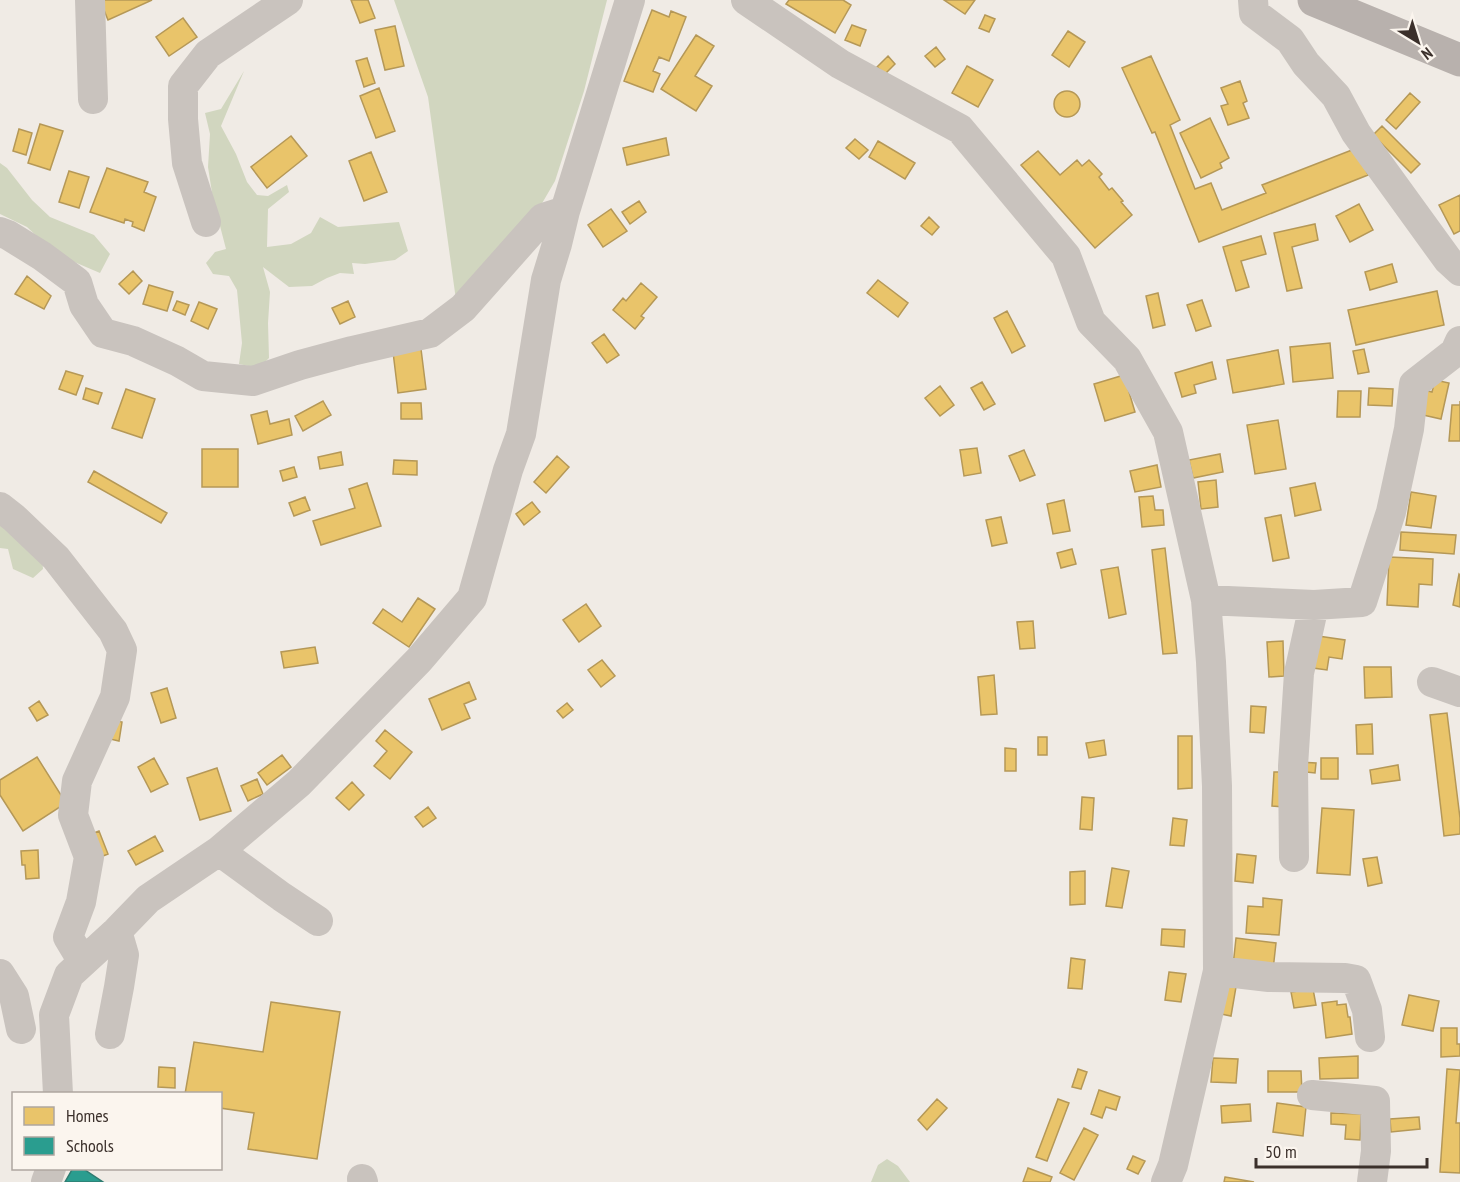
<svg xmlns="http://www.w3.org/2000/svg" width="1460" height="1182" viewBox="0 0 1460 1182" font-family="'PT Sans Narrow',sans-serif">
	<style>
		.green { fill: #d1d6bf }
		.homes { fill: #e9c46a; stroke: #b59857; stroke-width: 1.5 }
		.schools { fill: #2a9d8f; stroke: #2f7c71; stroke-width: 1.5 }
		.lines { fill: none; stroke-linecap: round; stroke-linejoin: round }
		.minor { stroke: #c9c3be; stroke-width: 30 }
		.major { stroke: #b8b1ad; stroke-width: 33 }
	</style>
	<rect width="100%" height="100%" fill="#f0ebe5"/>
	<path class="green" d="M394,0H607L584,91L555,181L530,224L456,300L428,97Z
		M244,71L221,126L236,154L247,182L257,195L268,196L287,185L289,192L268,209L267,247L291,244L311,233L320,217L338,227L399,222L408,251L395,260L365,264L352,263L354,274L340,273L327,278L312,286L289,287L263,267L270,292L268,323L269,358L259,368L239,364L242,343L237,290L229,276L213,274L206,263L215,252L226,249L213,199L208,167L210,134L205,113L221,109Z
		M0,163L7,168L32,200L50,217L94,235L110,254L100,273L65,258L44,243L27,227L0,214Z
		M0,507L41,545L43,569L33,578L13,569L8,549L0,548Z
		M887,1159L898,1166L910,1182H871L878,1165Z"/>
	<path class="homes" d="M100,0H152L108,20Z
		M351,0H368L375,18L360,23Z
		M789,0H843L851,5L835,33L786,4Z
		M944,0H975L965,14Z
		M652,10L669,17L671,11L686,17L669,61L659,57L653,71L660,74L653,92L624,81Z
		M985,15L995,19L989,32L979,28Z
		M183,18L197,37L169,56L156,37Z
		M852,25L866,30L860,46L845,40Z
		M395,26L404,66L385,70L375,30Z
		M1068,31L1085,42L1069,67L1052,55Z
		M696,35L714,46L695,76L712,86L696,111L661,89Z
		M936,47L945,59L935,67L925,56Z
		M888,56L895,64L885,74L877,67Z
		M1151,56L1180,120L1170,125L1195,189L1211,183L1222,210L1266,193L1262,185L1357,148L1368,175L1199,242L1155,132L1152,133L1122,68Z
		M367,58L375,83L364,87L356,61Z
		M967,66L993,80L978,107L952,93Z
		M1240,81L1247,101L1243,103L1249,118L1228,125L1221,106L1228,104L1221,88Z
		M379,88L395,131L376,138L360,96Z
		M1054 104a13 13 0 1 1 26 0a13 13 0 1 1-26 0Z
		M1410,93L1420,102L1396,129L1386,120Z
		M1210,118L1229,158L1220,163L1222,168L1201,178L1180,133Z
		M40,124L63,131L50,170L28,163Z
		M1382,126L1420,164L1411,173L1373,135Z
		M19,129L32,133L26,155L13,151Z
		M291,136L307,156L267,188L251,167Z
		M666,138L669,155L627,165L623,148Z
		M855,139L868,150L859,159L846,148Z
		M878,141L915,163L905,179L869,157Z
		M1038,151L1060,175L1077,160L1082,166L1089,160L1102,174L1099,177L1109,190L1112,188L1123,201L1121,202L1132,215L1095,248L1021,165Z
		M371,152L387,192L364,201L349,161Z
		M107,168L148,182L144,192L156,197L144,231L132,226L133,222L125,219L124,223L90,212Z
		M69,171L89,177L79,208L59,202Z
		M1460,195V231L1454,234L1439,205Z
		M639,201L646,212L630,224L622,212Z
		M1359,204L1373,230L1350,242L1336,216Z
		M611,209L627,231L603,247L588,225Z
		M929,217L939,227L932,235L921,226Z
		M1315,224L1318,240L1292,247L1302,288L1287,291L1274,233Z
		M1261,236L1266,254L1241,261L1249,287L1236,291L1223,247Z
		M1392,264L1397,282L1370,290L1365,272Z
		M133,271L142,281L129,294L119,284Z
		M27,276L51,296L44,309L15,294Z
		M878,280L908,303L898,317L867,293Z
		M641,283L657,297L641,316L644,318L635,329L613,310L623,298L626,301Z
		M149,285L173,292L167,311L143,304Z
		M1437,291L1444,325L1356,345L1348,310Z
		M1158,293L1165,325L1153,328L1146,296Z
		M1202,300L1211,326L1196,331L1187,305Z
		M177,301L189,305L185,315L173,310Z
		M348,301L355,317L340,324L332,308Z
		M199,302L217,309L208,329L191,321Z
		M1007,311L1025,346L1012,353L994,318Z
		M604,334L619,355L607,363L592,343Z
		M1330,343L1333,378L1293,382L1290,347Z
		M421,349L426,389L398,393L393,352Z
		M1364,349L1369,372L1358,374L1353,351Z
		M1278,350L1284,384L1233,393L1227,360Z
		M1212,362L1216,379L1194,385L1196,393L1182,397L1175,373Z
		M66,371L83,376L76,395L59,389Z
		M1124,375L1135,412L1105,421L1094,384Z
		M1435,380L1449,383L1441,419L1414,413L1420,389L1432,392Z
		M982,382L995,404L984,410L971,388Z
		M940,386L954,405L940,416L925,398Z
		M86,388L102,393L98,404L83,399Z
		M1369,388L1393,389L1392,406L1368,405Z
		M126,389L155,399L142,438L112,428Z
		M1338,391H1361L1360,417H1337Z
		M323,401L331,415L303,431L295,416Z
		M1460,401V441H1449L1452,405H1460Z
		M401,403H421L422,419H401Z
		M267,411L270,424L289,419L292,435L258,444L251,415Z
		M1278,420L1286,469L1255,474L1247,425Z
		M977,448L981,473L964,476L960,450Z
		M202,449H238V487H202Z
		M1024,450L1035,475L1020,481L1009,456Z
		M341,452L343,465L320,469L318,457Z
		M1220,454L1223,472L1193,478L1189,460Z
		M557,456L569,467L546,493L534,482Z
		M394,460L417,461V475L393,474Z
		M1157,465L1161,487L1135,492L1130,471Z
		M294,467L297,477L283,481L280,471Z
		M94,471L167,513L161,523L88,482Z
		M1216,480L1218,507L1201,509L1198,482Z
		M367,483L381,526L321,545L313,521L355,508L349,489Z
		M1315,483L1321,510L1295,516L1290,488Z
		M1411,492L1436,496L1431,528L1406,525Z
		M1153,496L1155,510H1163L1164,525L1142,527L1139,497Z
		M305,497L310,510L294,516L289,503Z
		M1064,500L1070,531L1053,534L1047,504Z
		M532,502L540,512L524,525L516,514Z
		M1281,515L1289,558L1273,561L1265,518Z
		M1001,517L1007,543L992,546L986,520Z
		M1401,532L1456,535L1454,554L1400,550Z
		M1165,548L1177,653L1163,654L1152,550Z
		M1072,549L1076,564L1061,568L1057,553Z
		M1389,557L1433,559L1432,585L1419,584L1418,607L1387,605Z
		M1118,567L1126,614L1109,618L1101,570Z
		M1459,574L1460,575V607L1453,605Z
		M418,598L435,609L409,647L373,623L383,609L402,622Z
		M586,604L601,626L579,642L563,620Z
		M1033,621L1035,648L1020,649L1017,622Z
		M1318,636L1345,640L1342,659L1329,657L1327,670L1313,668Z
		M1283,641L1284,676L1269,677L1267,642Z
		M315,647L318,663L284,668L281,652Z
		M602,660L615,676L601,687L588,670Z
		M1364,667H1391L1392,697L1365,698Z
		M994,675L997,714L981,715L978,677Z
		M469,682L476,699L464,704L470,718L442,730L429,699Z
		M167,688L176,718L161,723L151,693Z
		M39,701L48,715L37,721L29,708Z
		M567,703L573,710L563,718L557,711Z
		M1251,706L1266,707L1264,733L1250,732Z
		M1447,713L1460,818V834L1444,836L1430,715Z
		M113,720L122,722L119,741L110,739Z
		M1372,724L1373,754H1357L1356,725Z
		M385,730L412,752L390,779L374,766L387,751L376,741Z
		M1178,736H1192V788L1178,789Z
		M1038,737H1047V755H1038Z
		M1104,740L1106,755L1089,758L1086,743Z
		M1005,748L1016,749V771H1005Z
		M282,755L291,767L267,785L258,773Z
		M37,757L66,803L23,831L0,795V780Z
		M154,758L168,784L151,792L138,767Z
		M1321,758H1338V779H1321Z
		M1298,762L1316,763L1315,773L1297,771Z
		M1398,765L1400,780L1372,784L1370,770Z
		M217,768L231,811L200,820L187,778Z
		M1274,772H1286L1284,807L1272,806Z
		M257,779L263,794L248,801L241,786Z
		M352,782L364,795L349,810L336,798Z
		M1082,797L1094,798L1092,830L1080,829Z
		M428,807L436,818L423,827L415,817Z
		M1322,808L1354,810L1350,875L1317,873Z
		M1173,818L1187,820L1184,846L1170,845Z
		M99,831L108,854L98,858L89,835Z
		M155,836L163,851L136,865L128,851Z
		M38,850L39,878L26,879L25,865H22L21,851Z
		M1237,854L1256,856L1253,883L1235,881Z
		M1377,857L1382,883L1368,886L1363,859Z
		M1112,868L1129,871L1122,908L1106,906Z
		M1085,871V904L1070,905V872Z
		M1263,898L1282,900L1279,935L1246,933L1248,906L1263,907Z
		M1162,929L1185,930L1184,947L1161,945Z
		M1236,938L1276,943L1273,970L1233,966Z
		M1071,958L1085,960L1082,989L1068,988Z
		M1169,972L1186,974L1181,1002L1165,1000Z
		M1221,985L1236,987L1231,1016L1216,1013Z
		M1313,989L1316,1005L1294,1008L1291,992Z
		M1409,995L1439,1001L1433,1031L1402,1025Z
		M1337,1001V1005L1346,1004L1348,1017H1350L1352,1034L1326,1038L1322,1003Z
		M271,1002L340,1012L317,1159L248,1149L254,1113L220,1108V1094H185L194,1042L263,1052Z
		M1441,1028H1457V1044H1460V1056L1441,1057Z
		M1358,1056V1078L1320,1079L1319,1058Z
		M1213,1058L1238,1059L1236,1083L1211,1082Z
		M159,1067L175,1068V1088L158,1087Z
		M1078,1069L1087,1072L1081,1089L1072,1087Z
		M1447,1069L1460,1070L1456,1123H1460V1173L1440,1172Z
		M1268,1071H1301L1302,1092H1268Z
		M1099,1090L1120,1097L1116,1110L1106,1107L1102,1118L1091,1114Z
		M937,1099L947,1108L927,1130L918,1120Z
		M1058,1099L1069,1103L1047,1161L1036,1157Z
		M1277,1103L1306,1107L1303,1136L1273,1132Z
		M1250,1104L1251,1121L1222,1123L1221,1106Z
		M1331,1113L1361,1114L1360,1140L1345,1139L1346,1125L1331,1124Z
		M1419,1117L1420,1129L1391,1132L1390,1119Z
		M1084,1128L1098,1135L1074,1180L1060,1173Z
		M1133,1156L1145,1161L1138,1174L1127,1169Z
		M1028,1168L1052,1177L1050,1182H1023Z
		M1225,1177L1254,1182H1224Z"/>
	<path class="schools" d="M73,1168H82L103,1182H65Z"/>
	<g class="lines">
		<path class="minor" d="M90,0L93,99
			M746,0L840,64L960,129L1066,256L1091,322L1127,359L1168,432L1206,600L1211,662L1217,786L1218,971L1173,1165L1166,1182
			M1253,0L1254,13L1290,40L1306,64L1336,96L1356,133L1448,260L1460,271
			M206,222L187,163L183,119V86L208,54L288,0
			M0,232L8,235L42,256L77,282L84,305L103,333L133,341L177,361L203,376L253,381L300,365L352,351L430,333L463,308L543,218L565,211
			M0,507L14,518L56,558L113,631L122,650L115,697L77,781L73,815L89,857L81,902L68,937L83,962
			M1206,600L1314,605L1362,602L1391,512L1409,429L1414,384L1455,352L1460,341
			M1432,682L1460,692
			M219,851L282,897L318,921
			M1294,857L1293,766L1299,673L1314,605
			M1218,971L1269,977L1345,978L1356,980L1367,1010L1370,1037
			M0,974L14,996L21,1029
			M110,1034L119,987L124,955L117,931
			M58,1094L54,1015L69,975L117,931L148,899L219,851L299,783L419,660L472,598L508,470L521,434L546,280L557,244L565,211L630,0
			M1312,1095L1375,1101L1376,1151L1372,1182
			M362,1179L363,1182
			M46,1182L51,1168"/>
		<path class="major" d="M1314,0L1460,60"/>
	</g>
	<rect x="12" y="1092" width="210" height="78" fill="#fbf5ee" stroke="#aea6a0" stroke-width="1.5"/>
	<rect x="24" y="1107" width="30" height="18" fill="#e9c46a" stroke="#aea6a0" stroke-width="1.5"/>
	<text x="66" y="1122" font-size="18" fill="#3b302b">Homes</text>
	<rect x="24" y="1137" width="30" height="18" fill="#2a9d8f" stroke="#aea6a0" stroke-width="1.5"/>
	<text x="66" y="1152" font-size="18" fill="#3b302b">Schools</text>
	<g transform="translate(1418 42) rotate(142)" stroke="#fbf5ee" stroke-width="4.5" paint-order="stroke">
	<path d="M0-4.5L10 22L0 15L-10 22Z" fill="#3b302b"/>
	<text y="-9" font-size="16" font-weight="bold" text-anchor="middle" fill="#3b302b">N</text>
	</g>
	<path d="M1256 1158v9h171v-9" fill="none" stroke="#3b302b" stroke-width="3"/>
	<text x="1265" y="1158" font-size="18" fill="#3b302b" stroke="#fbf5ee" stroke-width="4.5" paint-order="stroke">50 m</text>
</svg>
